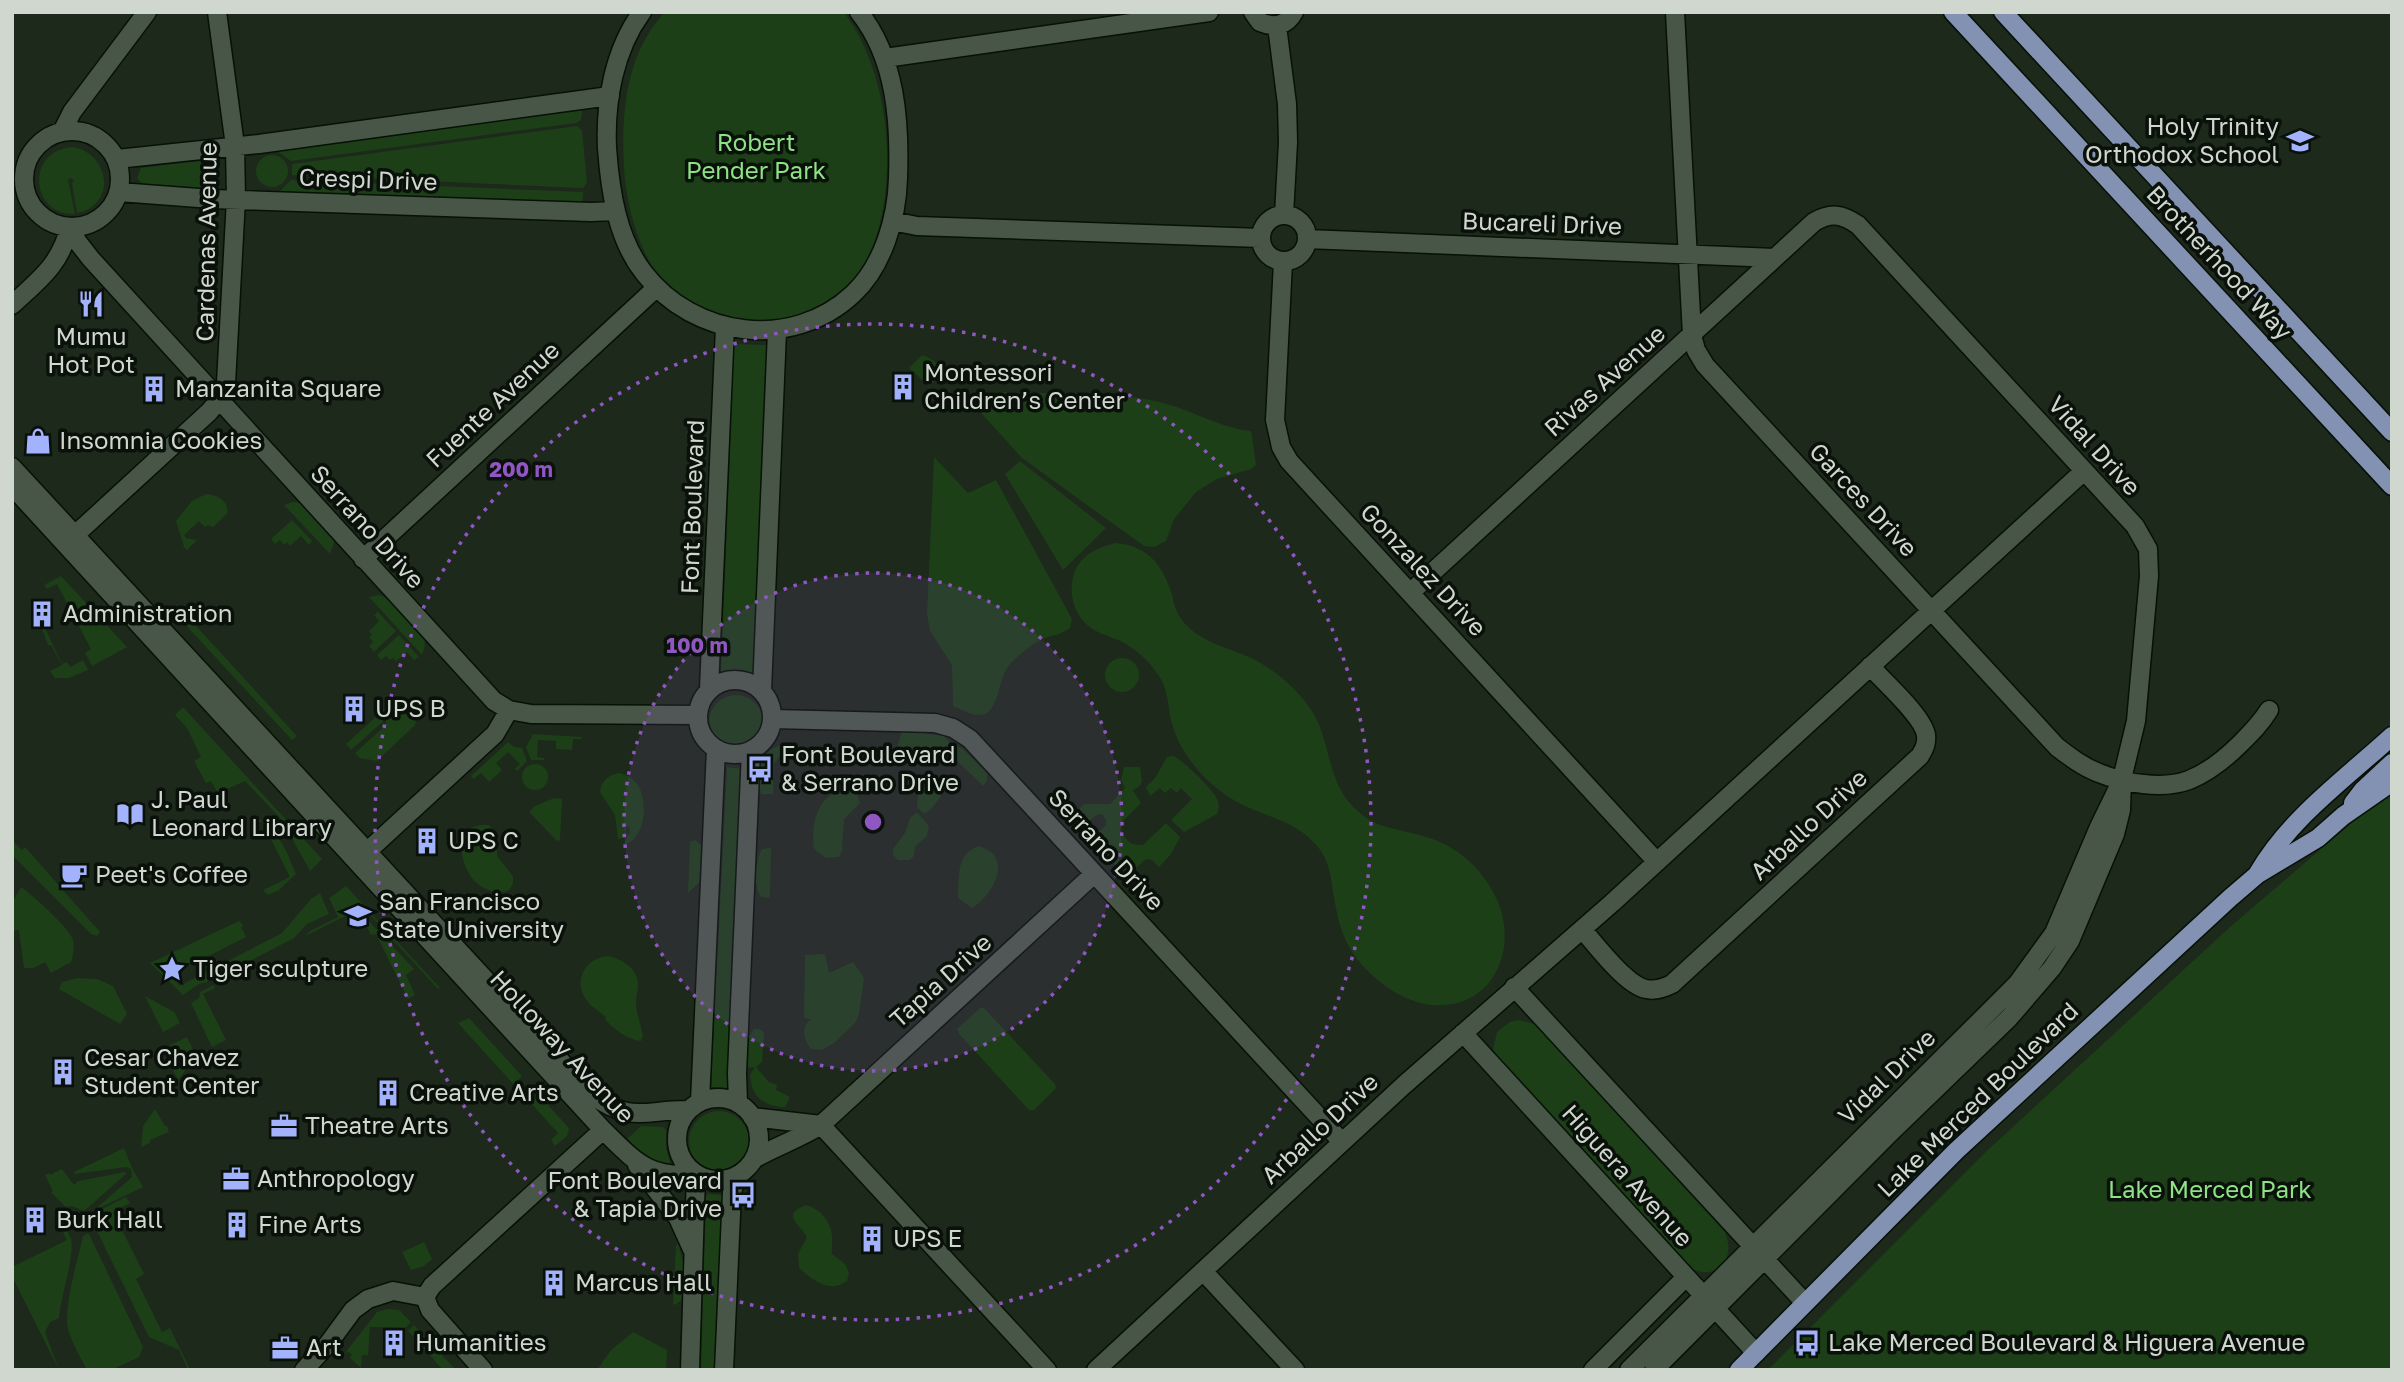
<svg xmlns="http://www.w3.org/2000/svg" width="2404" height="1382" viewBox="0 0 2404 1382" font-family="'Golos Text',sans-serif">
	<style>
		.green { fill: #1c3f18 }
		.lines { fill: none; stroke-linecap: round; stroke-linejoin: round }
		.minor-casing { stroke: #071106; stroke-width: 21 }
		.major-casing { stroke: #071106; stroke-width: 21 }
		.minor { stroke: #485647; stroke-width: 18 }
		.major { stroke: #8391b3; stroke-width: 18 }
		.ring { fill: none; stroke: #9057c3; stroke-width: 3.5; stroke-dasharray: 3.5 7 }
		.labels { text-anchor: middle; stroke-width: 7; stroke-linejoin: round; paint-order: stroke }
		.poi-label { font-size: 24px; fill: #cfd7ce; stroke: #0a100a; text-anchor: start }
		.park-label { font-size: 24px; fill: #8ee185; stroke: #0a100a }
		.street-label { font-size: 24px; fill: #cfd7ce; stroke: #0a100a }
		.centre { fill: #9057c3; stroke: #0a100a; stroke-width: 3.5 }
		.ring-label { font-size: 21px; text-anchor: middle; font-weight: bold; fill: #9057c3; stroke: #0a100a; stroke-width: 7; stroke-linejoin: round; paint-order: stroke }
	</style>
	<rect width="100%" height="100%" fill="#1d291b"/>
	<path class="green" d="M665,12H844C873,52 886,103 887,152C888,193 881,245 855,279C808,339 706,335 659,276C638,250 625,199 624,166C621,113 626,53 665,12Z
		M577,110L582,111L581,120L576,123L291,161L277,151Z
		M577,126L582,130L587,183L583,188L292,175V164Z
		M73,147C110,154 117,205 77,213L72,183L74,180L70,178L68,180L75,214C30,216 25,150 73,147Z
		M256 171a16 16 0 1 1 32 0a16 16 0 1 1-32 0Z
		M204,160L209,161L207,165L211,168L214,177L208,184L210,188L207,189L142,187V183L137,178L141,168Z
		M291,180L583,192L582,206L278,193Z
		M734,344L768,345L756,677L721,675Z
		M922,355C930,358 942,364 942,374L929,386L909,368Z
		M1003,392C1055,395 1108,390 1159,402C1191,409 1219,428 1251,431L1256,465L1251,469L1217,479L1196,492L1174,519L1166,541L1154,547L1144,546L1022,458L981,413Z
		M934,457L968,493L996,480L1072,619L1070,628C1062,634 1054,635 1045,638C1031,644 1014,658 1006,670C999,682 998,708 985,714C975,718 962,710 953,706L952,665L930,631L927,614Z
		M1020,461L1106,528L1063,570L1005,474Z
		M206,494C219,495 229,501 227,514L213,527L208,525L205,527L199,521L184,535L186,538L197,540L187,550L184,547L176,521L192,501Z
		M292,502L302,503L335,539L330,554L284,505Z
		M292,520L312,541L309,545L301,536L290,546L287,542L284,545L280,540L275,544L271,539Z
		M1116,543C1148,546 1163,565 1172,595C1174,603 1176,613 1182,620C1199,643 1229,647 1253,659C1275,670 1296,688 1310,708C1330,736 1326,775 1349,802C1371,827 1385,826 1415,834C1453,842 1481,865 1497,900C1519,949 1493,1010 1432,1005C1405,1002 1380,985 1362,965C1346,947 1339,927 1335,903C1331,885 1332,868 1321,851C1300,822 1269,818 1239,803C1227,797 1216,788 1206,779C1193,766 1178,745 1173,727C1168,712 1169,695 1162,681C1154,667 1142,654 1129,646C1119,639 1108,637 1098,632C1076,622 1067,596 1074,574C1080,555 1098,547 1116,543Z
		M61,576L127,647L92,666L85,653L91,649L57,584L47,589L44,585Z
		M379,595C390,597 421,627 424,638C426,645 424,649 422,655L369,597Z
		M377,611L396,631L374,652L369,646L373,642L369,637L372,635L369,631L379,621L374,615H376Z
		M186,615L297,736L292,740L181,620Z
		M45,628L62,664L67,662L70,667L83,660L88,670L69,678H55L50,671L62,665L51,645H48L42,629Z
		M399,635L419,657L414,660L407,652L396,661L393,658L390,660L386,656L381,660L377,655Z
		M1105 675a17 17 0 1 1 34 0a17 17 0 1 1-34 0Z
		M709 722a27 27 0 1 1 54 0a27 27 0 1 1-54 0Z
		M397,698L402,699L416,713V717H413L399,703L397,704L412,719L416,720L415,725L377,761L360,758L355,753L386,725V719L351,750L346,744Z
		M183,707L322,859L310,871L282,820L245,781L218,793L211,781L206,783L194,761L201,757L187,728L175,715Z
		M902,730L943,736L949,741V747L944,754L929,749L897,748Z
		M533,734L582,737V739H573L572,750L556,749V741L538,740L537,757L544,758V760H531L526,747Z
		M508,742L514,747L522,748L527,761L517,771L515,769L520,764L508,752L496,763L502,770L489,782L481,773L474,779L471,776Z
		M780,745L784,752L774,763L773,794H761L759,787L761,759L772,749Z
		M956,746L963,749L987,773V781L983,786L952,756L951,752Z
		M1173,756C1182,759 1212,789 1216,797C1220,803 1219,808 1217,814L1184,832L1171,820L1192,799L1181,788L1177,793L1171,788L1165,793L1160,788L1150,796L1146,787L1155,778L1167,757Z
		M522 777a13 13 0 1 1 26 0a13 13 0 1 1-26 0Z
		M727,767L742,769L730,1088L711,1087Z
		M1124,767H1140L1142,781L1140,786L1133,790L1141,803L1123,821L1120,830C1126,840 1130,846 1143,845L1166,823L1180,837L1171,854L1159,867L1152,860L1146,859L1126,877L1092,839L1106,825V820L1102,814L1096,815L1082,828L1072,817L1084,804H1110L1125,788L1121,780Z
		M619,773C627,775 633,778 638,785C648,801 646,841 623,845L630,832L629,827L626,826L625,836L618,840L615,815L600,792C601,781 608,775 619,773Z
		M928,783L938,786L941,796L933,807L925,814L917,808C918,796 917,788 928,783Z
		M2392,788V1370H1768L1990,1148L2230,927Z
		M849,789L856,792L860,803L844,819L842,851L839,857L826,858L814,849C810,822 819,791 849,789Z
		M554,798L562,799L560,840L557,841L529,812L535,806Z
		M917,812L929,826L927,836L915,847L914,856L910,860H898L893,855V849L905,833L910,818Z
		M260,819C279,830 288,855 296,874L279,890L268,895L263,890L290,877L262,821L250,827L252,823Z
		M481,825H489L497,836V856L513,876V884L508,891C476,898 456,863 463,836L470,828Z
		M12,840L22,850L25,847L100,932L97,936L91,934L12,855Z
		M695,840L703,847L702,880L688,893L690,842Z
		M979,846C1015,856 993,895 972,908L958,898C959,877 956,853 979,846Z
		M771,848L770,898L761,897C753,886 755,861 762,849Z
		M346,886L440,988L438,989L363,907L305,936L310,931L338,917L329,898Z
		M21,887C32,895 69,927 73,940C75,947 73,955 71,962L51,973L45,962L33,968H24L19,930L12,931L13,901Z
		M320,893L329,914L307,924L294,938L234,969L225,971L224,974L208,979L207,982L199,984L183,995L150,963L239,921L244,926L241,927L246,937L173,974L179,986L282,933L311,899Z
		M361,913L414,969L406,975L415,995L408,999L376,934L371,935L360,914L299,945Z
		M825,954L829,973L853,962L864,978L859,1014L855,1023L834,1043L822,1050L811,1049C804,1040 800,1027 811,1019L804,1018L805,955Z
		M607,956C621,958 638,968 638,985C638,990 636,996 636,1002C636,1013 641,1025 643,1036L641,1041C629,1040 613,1029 605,1019L606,1017C599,1011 590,1006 585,998C573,979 587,958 607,956Z
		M77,978L97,979L113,986L127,1014L120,1024L59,989L62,982Z
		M214,985L215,988L203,994L226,1040L212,1047L191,1003L199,998L200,992Z
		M145,996L174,1012L180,1023L163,1032Z
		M980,1008H984L1055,1084L1056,1088L1034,1110H1029L959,1034L957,1029Z
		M469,1018L522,1076L514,1085L458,1023Z
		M1518,1020L1535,1024L1725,1232C1738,1264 1711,1285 1683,1263L1497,1061L1493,1049L1497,1032L1510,1022Z
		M754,1029H759L764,1032L762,1062L756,1067L769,1082L777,1085L776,1090L790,1097L785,1107C764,1107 751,1096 750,1075L755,1067L747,1068L748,1038Z
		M187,1037L196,1056L178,1080L171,1066L179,1062L170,1045Z
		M537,1093L569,1128L567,1136L555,1146L551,1140L558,1133L531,1103L537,1098L535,1095Z
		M155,1109L165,1126H167L169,1132L150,1140V1143L141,1147L143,1126Z
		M689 1141a30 30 0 1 1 60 0a30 30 0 1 1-60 0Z
		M641,1126L663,1127L666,1130V1148L671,1166L656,1165L623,1143Z
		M124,1148L133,1170L143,1187L93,1211L132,1177L131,1169L126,1167L75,1174L74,1172Z
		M62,1169L74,1185L78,1181L125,1172L126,1174L84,1211L72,1206L66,1207L51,1192L53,1191L45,1175L49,1173L50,1175Z
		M708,1194L724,1195L717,1370H701L706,1196Z
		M126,1197L130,1203L113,1212L144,1274L136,1279L162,1332L170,1328L190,1369L188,1370L179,1350L149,1337L93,1223L98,1211Z
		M806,1205C820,1209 831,1221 832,1236C833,1242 831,1248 832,1254L845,1264L849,1273L847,1281C829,1294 813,1280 799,1268L798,1254L807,1237C800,1224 780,1215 806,1205Z
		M58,1222L63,1224C66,1229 69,1234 71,1239C75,1255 60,1299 59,1318L50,1322L45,1332L59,1370L12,1276V1267L67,1240Z
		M86,1234H89L143,1347L139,1357L111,1370H87C80,1357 72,1343 68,1329C63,1308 78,1259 83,1236Z
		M424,1242L432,1259L424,1266L411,1270L402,1252Z
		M678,1243L685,1270L686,1297L675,1305L673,1304L676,1246Z
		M387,1309L399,1310L411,1322L405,1328L370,1327L368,1355H362L361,1368L350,1358L352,1355L349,1352L345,1353L377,1312Z
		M414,1325L456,1370H443L408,1331Z
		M633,1332L667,1350L666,1370H597L611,1350Z"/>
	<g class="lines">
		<g class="minor-casing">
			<path id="minor" d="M642,12C614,50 605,101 607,148C610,190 617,239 644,273C694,338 792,351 853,294C883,266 897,218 898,178C900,121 896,59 859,12
				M1253,12L1260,22C1274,28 1287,26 1294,12
				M1675,12L1692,335L1696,350L1705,365L2057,747C2070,757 2083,767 2099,773C2123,783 2163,790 2189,780C2209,772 2226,758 2241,743C2252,732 2261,723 2269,710
				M1277,26L1287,104L1288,142L1284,215
				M885,58L1209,12
				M63,130L72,112L147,12
				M24 179a48 48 0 1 1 96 0a48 48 0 1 1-96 0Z
				M117,159L259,144L610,96
				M119,192L212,199L591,212L616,211
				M1261 238a23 23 0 1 1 46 0a23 23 0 1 1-46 0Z
				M892,221L917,226L1261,238
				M71,227L77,241L91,259L494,701L509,710L531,714L698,715
				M1307,239L1775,258
				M1283,262L1275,420L1281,447L1289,461L1657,862
				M12,305C41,278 59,266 70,227
				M12,467L591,1094C632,1125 646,1109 689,1110
				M12,486L603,1130C635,1161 648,1179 696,1174
				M75,535L209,412L219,400L226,383L236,199L235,146L217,12
				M363,559L656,288
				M1410,593L1814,222C1831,212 1842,214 1858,225L2135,526L2148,549L2149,576L2136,721L2122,779L2121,810L2115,834L2070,941L2052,968L2009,1018L1891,1132L1654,1370
				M698 717a37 37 0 1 1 74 0a37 37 0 1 1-74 0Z
				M709,689L725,327
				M762,690L777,331
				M773,719L935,723L953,728L970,739L1342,1142
				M359,859L495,734L509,710
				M1582,929C1596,945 1626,985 1646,989C1655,991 1664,988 1672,984L1920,756C1924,749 1927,744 1926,735C1923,716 1884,682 1870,666
				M1514,987L1805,1303
				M1463,1033L1756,1353
				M677 1139a41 41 0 1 1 82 0a41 41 0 1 1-82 0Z
				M700,1102L716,749
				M738,1103L737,1073L751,751
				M752,1117L821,1125
				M821,1125L1047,1370
				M754,1159C776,1146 799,1139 821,1125L1094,874
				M637,1165L678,1218L692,1249
				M1203,1271L1295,1370
				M304,1370L328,1344L353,1310L368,1299L393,1291L425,1297
				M483,1370L430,1310L425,1297L432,1286L603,1130
				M690,1370L696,1174
				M724,1370L732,1192L737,1176
				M1096,1370L1404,1085L1612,903L2084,471
				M1593,1370L1686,1277
				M1629,1370L2017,984L2054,933L2099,827L2119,786"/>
		</g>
		<g class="major-casing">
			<path id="major" d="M1953,12L2392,486
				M2003,12L2392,432
				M2353,803L2363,790L2392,763
				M2258,873C2291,817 2345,779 2392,736
				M1739,1370L1956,1151L2230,898L2258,874L2318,838L2343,816L2392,782"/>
		</g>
		<use href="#minor" class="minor"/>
		<use href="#major" class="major"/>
	</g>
	<circle cx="873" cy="822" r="249" fill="#9057c3" fill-opacity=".12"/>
	<g class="ring">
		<circle cx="873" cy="822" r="249"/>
		<circle cx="873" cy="822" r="498"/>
	</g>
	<defs>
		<g id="school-bare" transform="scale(2.1)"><path d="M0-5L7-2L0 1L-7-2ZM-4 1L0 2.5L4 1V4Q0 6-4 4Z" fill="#a2b2fd" stroke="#0a100a" stroke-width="2.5" paint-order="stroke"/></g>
		<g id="restaurant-bare" transform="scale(2.1)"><path d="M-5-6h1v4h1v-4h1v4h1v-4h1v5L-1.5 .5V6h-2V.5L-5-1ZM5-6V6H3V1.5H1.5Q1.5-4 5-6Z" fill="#a2b2fd" stroke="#0a100a" stroke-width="2.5" paint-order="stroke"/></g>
		<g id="building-bare" transform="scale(2.1)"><path d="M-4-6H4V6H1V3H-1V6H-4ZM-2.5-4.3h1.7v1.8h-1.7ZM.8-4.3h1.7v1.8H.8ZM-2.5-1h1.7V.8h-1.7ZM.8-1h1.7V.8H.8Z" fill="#a2b2fd" stroke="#0a100a" stroke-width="2.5" paint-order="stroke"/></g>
		<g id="shop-bare" transform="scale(2.1)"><path d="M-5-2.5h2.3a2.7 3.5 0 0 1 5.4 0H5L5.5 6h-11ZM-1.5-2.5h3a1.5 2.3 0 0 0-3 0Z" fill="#a2b2fd" stroke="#0a100a" stroke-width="2.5" paint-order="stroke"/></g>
		<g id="bus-bare" transform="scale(2.1)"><path d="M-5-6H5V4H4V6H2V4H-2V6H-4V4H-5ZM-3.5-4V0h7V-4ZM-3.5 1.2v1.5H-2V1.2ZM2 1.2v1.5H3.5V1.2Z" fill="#a2b2fd" stroke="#0a100a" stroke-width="2.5" paint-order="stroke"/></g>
		<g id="library-bare" transform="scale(2.1)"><path d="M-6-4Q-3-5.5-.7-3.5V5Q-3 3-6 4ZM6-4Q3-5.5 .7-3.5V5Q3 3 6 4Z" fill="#a2b2fd" stroke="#0a100a" stroke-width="2.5" paint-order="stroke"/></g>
		<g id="cafe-bare" transform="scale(2.1)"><path d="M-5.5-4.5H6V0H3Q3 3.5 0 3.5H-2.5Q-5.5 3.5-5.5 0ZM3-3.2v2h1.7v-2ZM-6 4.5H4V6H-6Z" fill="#a2b2fd" stroke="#0a100a" stroke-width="2.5" paint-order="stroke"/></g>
		<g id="university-bare" transform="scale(2.1)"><path d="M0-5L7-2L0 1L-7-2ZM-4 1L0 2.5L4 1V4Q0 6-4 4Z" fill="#a2b2fd" stroke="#0a100a" stroke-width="2.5" paint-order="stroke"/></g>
		<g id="sight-bare" transform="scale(2.1)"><path d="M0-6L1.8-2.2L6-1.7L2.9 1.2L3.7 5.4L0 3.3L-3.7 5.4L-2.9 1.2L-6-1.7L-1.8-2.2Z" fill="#a2b2fd" stroke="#0a100a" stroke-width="2.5" paint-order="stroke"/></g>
		<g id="office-bare" transform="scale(2.1)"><path d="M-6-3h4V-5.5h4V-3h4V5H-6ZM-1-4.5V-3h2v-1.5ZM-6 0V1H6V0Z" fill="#a2b2fd" stroke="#0a100a" stroke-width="2.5" paint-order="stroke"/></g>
	</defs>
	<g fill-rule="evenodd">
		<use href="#school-bare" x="2300" y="141"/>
		<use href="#restaurant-bare" x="91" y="304"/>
		<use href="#building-bare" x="903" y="387"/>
		<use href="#building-bare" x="154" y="389"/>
		<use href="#shop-bare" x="38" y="441"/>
		<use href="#building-bare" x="42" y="614"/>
		<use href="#building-bare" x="354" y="709"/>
		<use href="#bus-bare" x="760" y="769"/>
		<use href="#library-bare" x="130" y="814"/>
		<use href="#building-bare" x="427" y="841"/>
		<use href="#cafe-bare" x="74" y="875"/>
		<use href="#university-bare" x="358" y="916"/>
		<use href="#sight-bare" x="172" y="969"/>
		<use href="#building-bare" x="63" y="1072"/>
		<use href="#building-bare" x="388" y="1093"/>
		<use href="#office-bare" x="284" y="1126"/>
		<use href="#office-bare" x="236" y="1179"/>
		<use href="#bus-bare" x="743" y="1195"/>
		<use href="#building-bare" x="35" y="1220"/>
		<use href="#building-bare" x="237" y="1225"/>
		<use href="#building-bare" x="872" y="1239"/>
		<use href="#building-bare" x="554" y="1283"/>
		<use href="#building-bare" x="394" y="1343"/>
		<use href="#bus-bare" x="1807" y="1343"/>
		<use href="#office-bare" x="285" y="1348"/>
	</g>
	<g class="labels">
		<g class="poi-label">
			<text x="2279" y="135" text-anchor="end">Holy Trinity<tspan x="2279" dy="28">Orthodox School</tspan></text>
			<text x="91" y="345" text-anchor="middle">Mumu<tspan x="91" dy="28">Hot Pot</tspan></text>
			<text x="924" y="381">Montessori<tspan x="924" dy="28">Children’s Center</tspan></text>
			<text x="175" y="397">Manzanita Square</text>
			<text x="59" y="449">Insomnia Cookies</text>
			<text x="63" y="622">Administration</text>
			<text x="375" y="717">UPS B</text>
			<text x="781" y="763">Font Boulevard<tspan x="781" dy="28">&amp; Serrano Drive</tspan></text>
			<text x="151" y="808">J. Paul<tspan x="151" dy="28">Leonard Library</tspan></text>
			<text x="448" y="849">UPS C</text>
			<text x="95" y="883">Peet's Coffee</text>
			<text x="379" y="910">San Francisco<tspan x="379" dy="28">State University</tspan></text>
			<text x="193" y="977">Tiger sculpture</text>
			<text x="84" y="1066">Cesar Chavez<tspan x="84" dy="28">Student Center</tspan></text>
			<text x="409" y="1101">Creative Arts</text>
			<text x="305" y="1134">Theatre Arts</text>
			<text x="257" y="1187">Anthropology</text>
			<text x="722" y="1189" text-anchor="end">Font Boulevard<tspan x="722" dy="28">&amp; Tapia Drive</tspan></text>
			<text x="56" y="1228">Burk Hall</text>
			<text x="258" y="1233">Fine Arts</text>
			<text x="893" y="1247">UPS E</text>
			<text x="575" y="1291">Marcus Hall</text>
			<text x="415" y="1351">Humanities</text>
			<text x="1828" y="1351">Lake Merced Boulevard &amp; Higuera Avenue</text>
			<text x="306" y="1356">Art</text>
		</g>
		<g class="park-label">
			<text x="756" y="151">Robert<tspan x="756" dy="28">Pender Park</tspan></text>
			<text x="2210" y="1198">Lake Merced Park</text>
		</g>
		<g class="street-label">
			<text transform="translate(368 180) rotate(2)" y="8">Crespi Drive</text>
			<text transform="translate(1542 224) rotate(2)" y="8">Bucareli Drive</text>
			<text transform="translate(207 242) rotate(-89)" y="8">Cardenas Avenue</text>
			<text transform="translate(2219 263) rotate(47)" y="8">Brotherhood Way</text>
			<text transform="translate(1605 381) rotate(-42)" y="8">Rivas Avenue</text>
			<text transform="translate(493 405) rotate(-43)" y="8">Fuente Avenue</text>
			<text transform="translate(2094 446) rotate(48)" y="8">Vidal Drive</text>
			<text transform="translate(1863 500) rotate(47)" y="8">Garces Drive</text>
			<text transform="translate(693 507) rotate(-88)" y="8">Font Boulevard</text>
			<text transform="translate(367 527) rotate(48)" y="8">Serrano Drive</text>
			<text transform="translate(1423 570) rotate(47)" y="8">Gonzalez Drive</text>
			<text transform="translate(1809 825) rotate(-43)" y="8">Arballo Drive</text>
			<text transform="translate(1106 850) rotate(47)" y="8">Serrano Drive</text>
			<text transform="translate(941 981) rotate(-42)" y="8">Tapia Drive</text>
			<text transform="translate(562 1047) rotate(47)" y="8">Holloway Avenue</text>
			<text transform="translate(1887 1077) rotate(-44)" y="8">Vidal Drive</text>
			<text transform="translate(1978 1100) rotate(-44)" y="8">Lake Merced Boulevard</text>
			<text transform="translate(1320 1129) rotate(-43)" y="8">Arballo Drive</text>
			<text transform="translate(1627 1176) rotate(48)" y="8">Higuera Avenue</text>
		</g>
	</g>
	<circle cx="873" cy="822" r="10" class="centre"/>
	<g class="ring-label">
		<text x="521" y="477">200 m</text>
		<text x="697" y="653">100 m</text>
	</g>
	<rect width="2404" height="1382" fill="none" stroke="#cfd7ce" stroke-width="28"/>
</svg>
